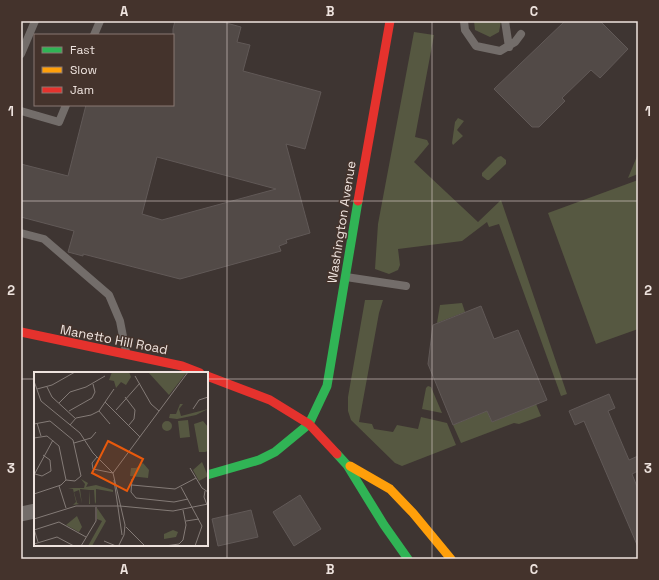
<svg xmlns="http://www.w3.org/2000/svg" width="659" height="580" viewBox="0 0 659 580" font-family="'Space Grotesk',sans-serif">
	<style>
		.green { fill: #565841 }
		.building { fill: #524a47; stroke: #615957; fill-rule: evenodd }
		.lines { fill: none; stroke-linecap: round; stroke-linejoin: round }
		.lane { stroke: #736d6a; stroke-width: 8 }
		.street { stroke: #736d6a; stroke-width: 15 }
		.fast { stroke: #30b455; stroke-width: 9 }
		.slow { stroke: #ff9f0a; stroke-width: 9 }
		.jam { stroke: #e5322d; stroke-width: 9 }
		.grid { fill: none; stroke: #eee3de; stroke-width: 1; stroke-opacity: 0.55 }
		.labels { text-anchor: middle; stroke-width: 3; stroke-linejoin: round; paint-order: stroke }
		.street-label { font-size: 13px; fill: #eee3de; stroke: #44332c }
		.inset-road { fill: none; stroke: #847b77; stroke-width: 1 }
		.view { fill: #e8590c; fill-opacity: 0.15; stroke: #e8590c; stroke-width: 2 }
		.inset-edge { fill: none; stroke: #eee3de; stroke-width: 2 }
		.neatline { fill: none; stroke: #eee3de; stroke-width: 1.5 }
		.grid-label { font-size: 13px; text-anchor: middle; font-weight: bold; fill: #eee3de }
	</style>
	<rect width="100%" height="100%" fill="#3e3532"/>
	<path class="green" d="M474,21H501L499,32L490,37L475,30Z
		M414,32L434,35L415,137L427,140L429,144L414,162L478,222L501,200L567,394L561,396L499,224L489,227L487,222L462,241L398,249L400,265L398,270L389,274L375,269L378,224Z
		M458,118L464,121L457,130L463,136L453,145L452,143L455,122Z
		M638,154V174L628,178Z
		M501,156L506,160V164L489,180H487L482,176V173L498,157Z
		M638,180V329L596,344L548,213Z
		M365,300H383L379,313L359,422L372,424L374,429L393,432L397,425L418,429L421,417L447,423L456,445L402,466L395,463L351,420L348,411V397Z
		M462,303L465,312L437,323L440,305Z
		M428,386L431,387L442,413L422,409L426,388Z
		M536,404L541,416L519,424L514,423L461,443L453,425L487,411L492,422Z"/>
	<path class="building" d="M175,21H219L241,27L237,42L250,45L243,71L321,92L305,149L286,144L310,233L286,240L287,243L279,246L281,251L180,279L83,254V256L68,252L74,231L21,217V164L68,176L86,105H173V29ZM157,157L276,189L162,220L142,214Z
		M565,21H600L628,49L600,78L591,70L562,98L565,101L539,127H532L494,89Z
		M481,306L494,339L518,330L547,400L492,422L487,411L453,425L428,364L433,325Z
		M609,394L615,408L608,411L629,460L638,456V471L632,474L638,489V547L584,421L575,425L569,411Z
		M300,495L321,529L294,546L273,512Z
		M251,510L258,537L218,546L212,519Z"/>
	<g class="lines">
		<path class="lane" d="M464,21L465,30L476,46L500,51L515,42L521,34
			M505,21L509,47
			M94,35L100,21
			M21,54L35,21
			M21,111L59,122L66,105
			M21,233L44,239L109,295L120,321L126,352
			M346,277L406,286"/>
		<path class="street" d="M21,514L35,511"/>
		<path class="fast" d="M337,454L347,465L384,525L408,559
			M207,475L259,460L275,452L309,424L327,386L358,201"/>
		<path class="slow" d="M350,466L390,489L413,513L451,559"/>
		<path class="jam" d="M358,201L390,21
			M21,332L182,366L200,373
			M207,376L270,400L309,424L337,454"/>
	</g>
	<path class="grid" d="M227,21V559M432,21V559M21,201H638M21,379H35M207,379H638"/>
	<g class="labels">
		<g class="street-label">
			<text transform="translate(341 222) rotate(-81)" y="5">Washington Avenue</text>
			<text transform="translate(114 339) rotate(11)" y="5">Manetto Hill Road</text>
		</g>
	</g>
	<g transform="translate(34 372)">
		<rect width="174" height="174" fill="#3e3532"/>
		<path d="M78,0H95L97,5L92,13L87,10L82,16L80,9L75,8ZM114,0H153L135,23ZM146,32H149L145,37L147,44L174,37L162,43L143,47L135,46L136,42H142ZM154,48L156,65L146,66L144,49ZM128 54a5 5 0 1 1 10 0a5 5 0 1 1-10 0ZM169,49L174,55V79L171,80H165L160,52ZM168,90L174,104L165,109L159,98ZM109,91L115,98L114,106L96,104L97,96H102ZM47,107L54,111L52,115L62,113L79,118V120L62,117V130L61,132L60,118H55L56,132H55V118L46,117L48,132L45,118L40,120L43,131L45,132L39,133L42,130L39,117L34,116H50L51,112ZM63,136L72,149L58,174H54L68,149L63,147ZM43,144L48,155L45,160L32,153ZM139,158L144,160L142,165L130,167V162Z" fill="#565841"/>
		<path class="inset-road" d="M101,4L117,32L125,39M0,9L7,29L46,61L59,81L79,101L91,153L90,163L85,173M13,15L18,25L42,47M3,17L18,13L41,0M91,25L101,38L100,47L95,53M71,30L106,65M25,31L36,20L52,15L71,4M159,37L165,28L174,25M82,38L106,11M35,39L58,26L61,20L59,12M65,39L76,52M3,51L7,64M0,52L16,49L39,68L47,104L41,109L32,108M36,53L42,46L57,43L65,39L80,17M0,66L13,64L25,74L32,108M40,71L57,66L62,60M63,85L58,91L59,97L79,101M156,96L168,116L174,120M79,101L154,0M1,102L8,104L17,99L16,88L9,83M0,103L19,68M98,107L97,120L102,126L140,130L154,127M80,108L88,163M98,113L141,117L162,106M25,114L32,136M147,115L168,154L161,174M171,119L170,125L173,133M0,122L27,113L32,108M0,147L42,134H86L139,139L174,132M152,149L165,147M92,155L111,174M0,157L4,170M0,158L25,150L52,165M70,169L82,174M0,172L23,165L40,174M47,174L62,149V135M131,174L145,172L149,168L152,153L149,138"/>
		<path class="view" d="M74,69L109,87L93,119L58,101Z"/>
		<rect width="174" height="174" class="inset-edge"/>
	</g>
	<rect width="659" height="580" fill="none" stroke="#44332c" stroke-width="44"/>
	<rect x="34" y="34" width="140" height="72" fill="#44332c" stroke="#887973"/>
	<rect x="42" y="47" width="20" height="6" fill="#30b455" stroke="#887973"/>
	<text x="70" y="54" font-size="12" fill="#eee3de">Fast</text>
	<rect x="42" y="67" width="20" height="6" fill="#ff9f0a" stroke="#887973"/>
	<text x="70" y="74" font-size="12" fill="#eee3de">Slow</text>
	<rect x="42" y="87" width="20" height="6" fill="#e5322d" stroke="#887973"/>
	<text x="70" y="94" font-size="12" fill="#eee3de">Jam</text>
	<rect x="22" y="22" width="615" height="536" class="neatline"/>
	<g class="grid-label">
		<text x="124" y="16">A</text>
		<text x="330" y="16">B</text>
		<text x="534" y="16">C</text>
		<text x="11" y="116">1</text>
		<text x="648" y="116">1</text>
		<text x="11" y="295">2</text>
		<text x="648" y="295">2</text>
		<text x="11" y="473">3</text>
		<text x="648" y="473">3</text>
		<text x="124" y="574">A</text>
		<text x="330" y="574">B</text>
		<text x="534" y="574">C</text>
	</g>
</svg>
